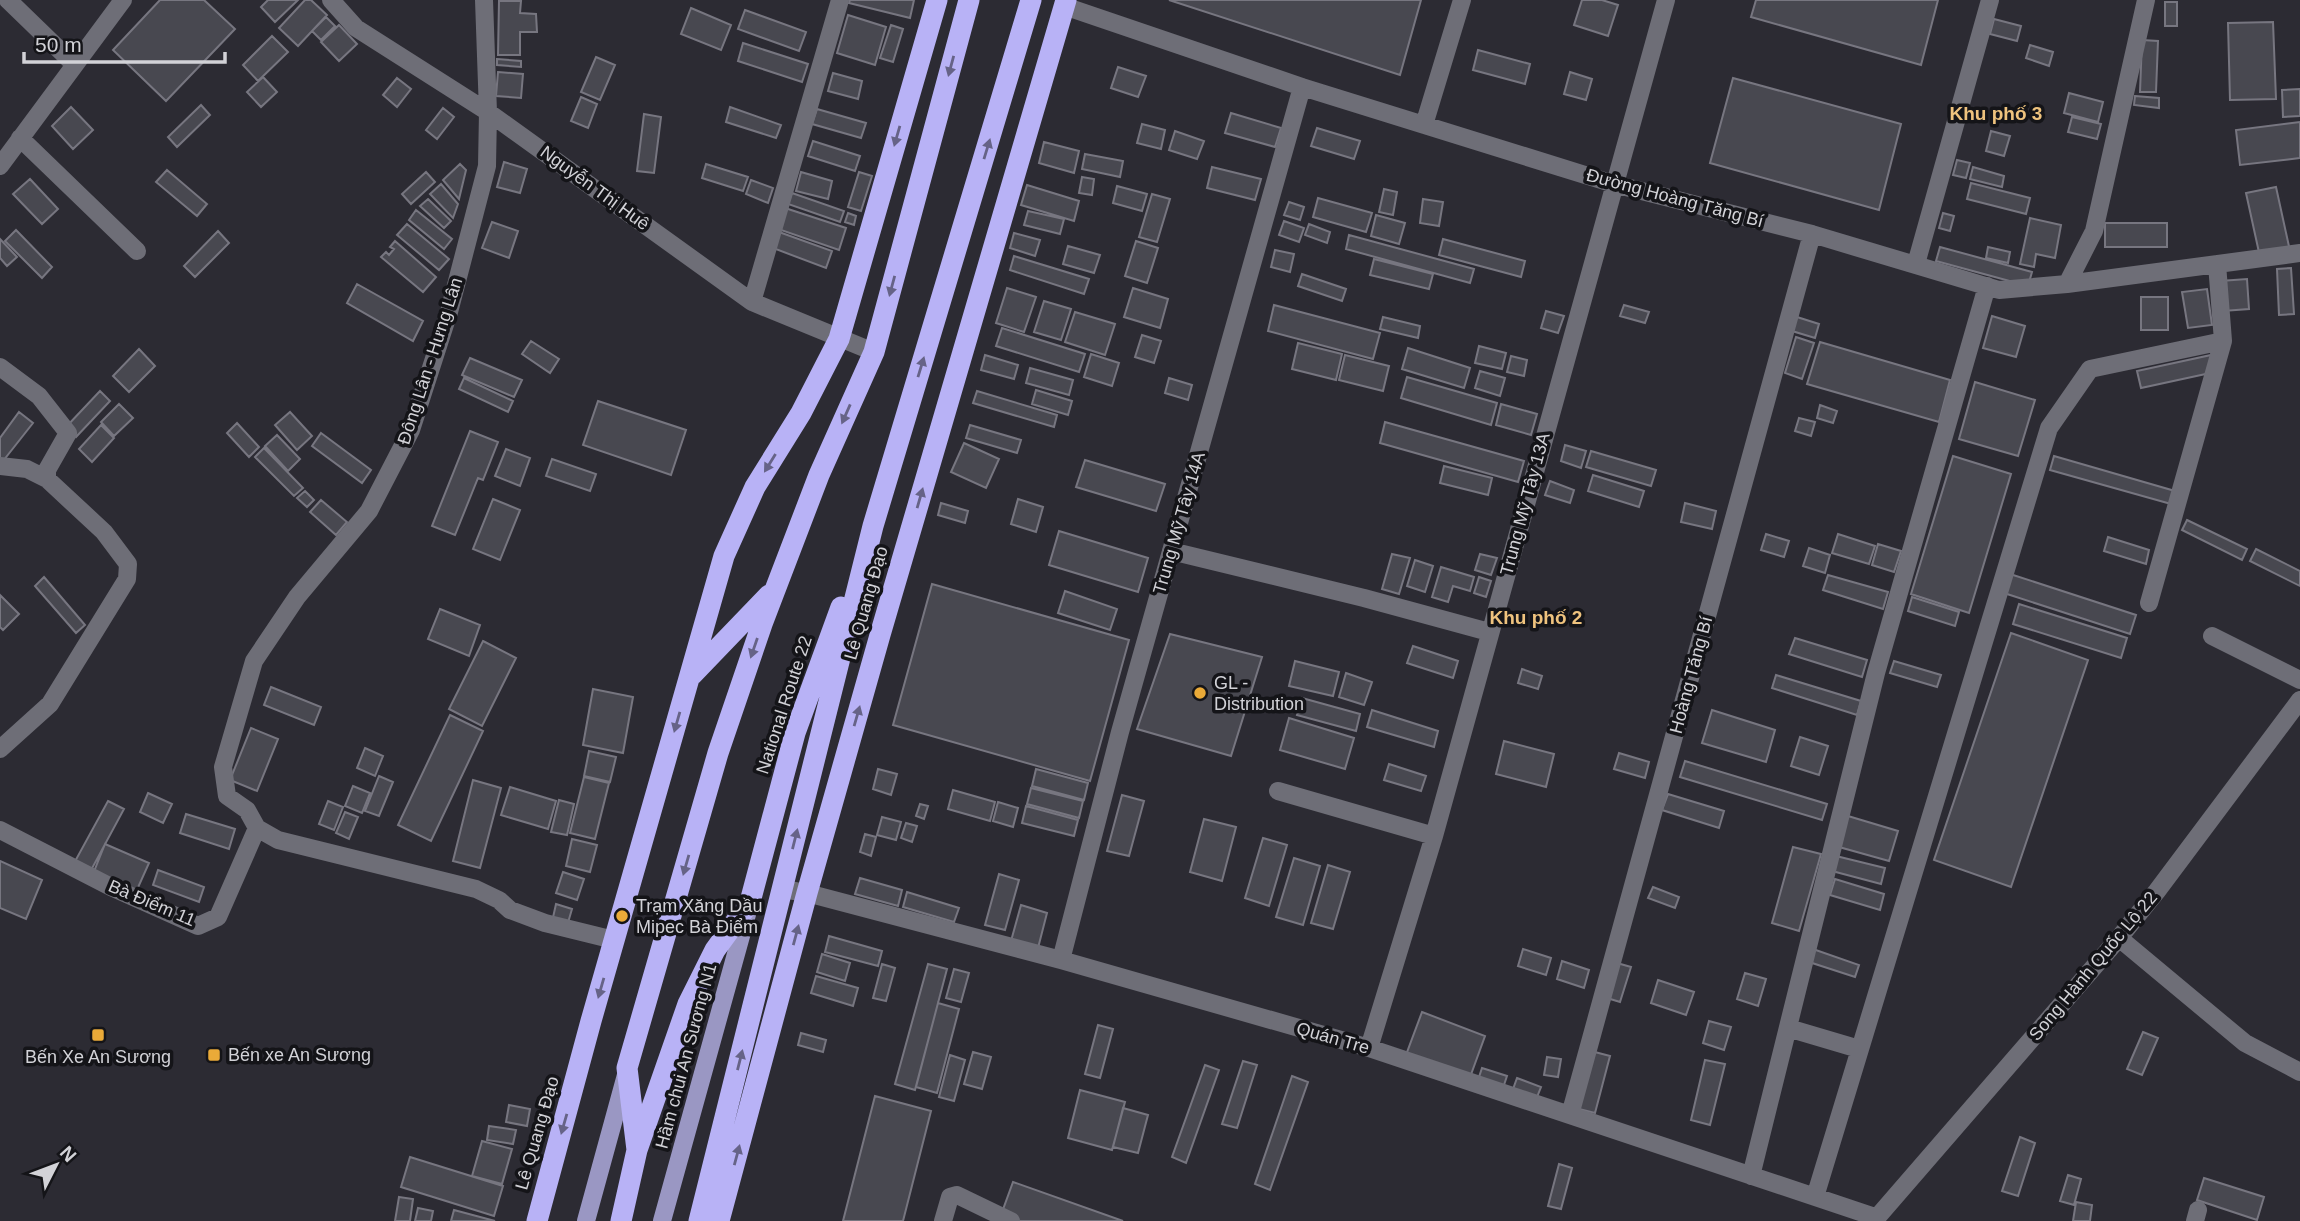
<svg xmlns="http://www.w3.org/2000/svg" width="2300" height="1221" viewBox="0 0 2300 1221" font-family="Helvetica,sans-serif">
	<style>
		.building { fill: #484850; stroke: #777680; stroke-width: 2 }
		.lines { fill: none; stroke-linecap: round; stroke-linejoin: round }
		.minor { stroke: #6e6e77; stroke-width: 18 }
		.major { stroke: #9a97c3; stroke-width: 18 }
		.highway { stroke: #b8b2f6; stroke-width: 21 }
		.oneway { fill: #666387 }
		.poi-dot { fill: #eaaa38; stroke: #141418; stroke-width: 2.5 }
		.labels { text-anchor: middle; stroke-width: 7; stroke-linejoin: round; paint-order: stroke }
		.street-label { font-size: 18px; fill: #d2d2d7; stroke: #141418 }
		.poi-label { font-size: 18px; fill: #d2d2d7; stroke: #141418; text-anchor: start }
		.neighbourhood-label { font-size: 19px; font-weight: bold; fill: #efc37e; stroke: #141418 }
	</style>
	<rect width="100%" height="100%" fill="#2c2b33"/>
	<path class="building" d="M160,0H204L235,29L166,101L113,50Z
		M268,0H298L275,22L261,7Z
		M305,0H311L327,15L298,46L279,28Z
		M850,0H914L910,18L849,3Z
		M1169,0H1421L1400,75Z
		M1582,0H1602L1618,5L1608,36L1574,25Z
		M1756,0H1938L1921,65L1751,17Z
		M499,1H521L520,13L536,14L537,32H520V55H498Z
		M2165,2H2177V26H2165Z
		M691,8L731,25L721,50L681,34Z
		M745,10L806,32L799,51L738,29Z
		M848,15L886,27L875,65L837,53Z
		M326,17L335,26L321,40L312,31Z
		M1994,19L2021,26L2017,41L1990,34Z
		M2273,22L2276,99L2230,100L2228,23Z
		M339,25L357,44L339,61L321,42Z
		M891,25L903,29L893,62L880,58Z
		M272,36L288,52L258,81L243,65Z
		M2142,40L2158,41L2156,92H2140Z
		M743,43L808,64L802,82L738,61Z
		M2030,45L2053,52L2049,66L2026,58Z
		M1478,50L1530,64L1525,84L1473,70Z
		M596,57L615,65L600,100L581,92Z
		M497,59L521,61V67L497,65Z
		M1118,67L1146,76L1138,97L1111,88Z
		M498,72L523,74L521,98L496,96Z
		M1570,72L1592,79L1586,100L1564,94Z
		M833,73L862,81L858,99L828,91Z
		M263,77L277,92L261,107L247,92Z
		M397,78L411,89L397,107L383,95Z
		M1733,78L1901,124L1879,210L1710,163Z
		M2300,89V116L2283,117L2282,90Z
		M2069,93L2103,102L2098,122L2064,113Z
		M2135,96L2159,98V108L2134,105Z
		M581,97L597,104L588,128L571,121Z
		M201,105L210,115L177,147L168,137Z
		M71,107L93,130L73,149L52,126Z
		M730,107L781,125L776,138L726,122Z
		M443,108L454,117L437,139L426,130Z
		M817,109L866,123L861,138L812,124Z
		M1231,113L1281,128L1275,147L1225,133Z
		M644,114L661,117L654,173L637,171Z
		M2072,117L2101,124L2097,139L2068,132Z
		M2300,122V158L2240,165L2236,130Z
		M1142,124L1165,130L1161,149L1137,143Z
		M1317,128L1360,141L1354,159L1311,146Z
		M1175,131L1204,141L1197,159L1169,150Z
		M1991,131L2010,136L2004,156L1986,151Z
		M813,141L860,156L855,171L808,156Z
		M1044,142L1079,151L1074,173L1039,163Z
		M1085,154L1123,161L1120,177L1082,169Z
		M1957,160L1970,163L1966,178L1953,175Z
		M504,162L527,169L520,193L497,187Z
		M460,164L466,170L459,199L443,180Z
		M706,164L748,177L743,191L702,178Z
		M1212,167L1261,179L1255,200L1207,188Z
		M1973,167L2004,176L2002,187L1970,179Z
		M167,170L207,204L197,216L156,182Z
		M426,172L435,182L411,204L402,194Z
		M801,172L832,181L828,199L796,191Z
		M859,172L872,176L861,211L848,207Z
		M1082,177L1094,179L1092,195L1079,193Z
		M30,179L58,209L42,224L13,194Z
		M751,180L773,188L768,203L746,194Z
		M1971,183L2030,198L2026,214L1967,199Z
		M441,184L458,204L453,218L430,194Z
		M1027,185L1079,201L1074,221L1021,205Z
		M1117,186L1147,194L1142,211L1113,203Z
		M2276,187L2290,251L2260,257L2246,193Z
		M1384,189L1397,192L1393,215L1379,212Z
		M792,193L844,211L840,222L788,204Z
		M1152,194L1170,199L1157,242L1139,237Z
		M1318,198L1372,213L1366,232L1313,217Z
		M428,199L451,221L444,228L420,206Z
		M1423,199L1443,202L1439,226L1420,223Z
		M1289,202L1304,207L1300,220L1284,215Z
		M785,208L846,228L839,250L778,229Z
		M416,210L452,239L444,249L409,220Z
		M1028,211L1064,219L1060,234L1024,225Z
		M848,213L856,216L854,225L845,222Z
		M1943,213L1954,216L1950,231L1939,228Z
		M1376,215L1405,223L1399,244L1371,236Z
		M2030,218L2061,225L2055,258L2036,254L2034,267L2020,264Z
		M1284,221L1304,228L1299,242L1279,235Z
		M492,222L518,231L509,258L482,248Z
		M2105,223H2167V247H2105Z
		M407,224L449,259L439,270L397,235Z
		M1309,224L1330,232L1327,243L1305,235Z
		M16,230L52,267L42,278L5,241Z
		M218,231L229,243L195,277L184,266Z
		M779,232L832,251L826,268L773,248Z
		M1014,233L1040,240L1035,256L1010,248Z
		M1349,235L1474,269L1470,283L1346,249Z
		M0,239L17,257L7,266L0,258Z
		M1443,239L1525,261L1521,277L1439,255Z
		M395,241L436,277L423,292L381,257L386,252L389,255L394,249L390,247Z
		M1136,241L1158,248L1147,283L1125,276Z
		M1068,246L1100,255L1094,273L1063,264Z
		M1940,247L2032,272L2028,286L1936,261Z
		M1988,247L2010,252L2008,263L1986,258Z
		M1275,250L1294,254L1290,272L1271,267Z
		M1014,256L1089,279L1084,294L1010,270Z
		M1374,259L1433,274L1429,289L1370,275Z
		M2291,268L2294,314L2279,315L2277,269Z
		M1302,274L1346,289L1342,301L1298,286Z
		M2247,279L2249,309L2223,311L2220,281Z
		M357,284L423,321L413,341L347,303Z
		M1007,288L1036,297L1024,332L996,323Z
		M1133,288L1168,299L1160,328L1124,317Z
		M2207,289L2212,325L2188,328L2182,292Z
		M2141,297H2168V330H2141Z
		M1044,301L1071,309L1061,340L1034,332Z
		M1274,305L1380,333L1373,359L1268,331Z
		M1624,305L1649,312L1645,323L1620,316Z
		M1546,311L1564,316L1558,333L1541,328Z
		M1075,312L1115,324L1105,355L1065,342Z
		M1992,316L2025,326L2016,357L1983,348Z
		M1383,317L1420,326L1418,338L1380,329Z
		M1797,317L1819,324L1815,338L1792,331Z
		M1002,328L1085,354L1079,372L996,346Z
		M1142,335L1161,341L1154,363L1135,357Z
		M1796,337L1814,343L1802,379L1785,373Z
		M531,341L559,359L550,373L522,354Z
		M1820,342L1950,380L1939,422L1807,384Z
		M1298,343L1342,354L1336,380L1292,369Z
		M1479,346L1506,353L1502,369L1475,363Z
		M1408,348L1470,368L1464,388L1402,369Z
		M139,349L155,366L129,392L113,376Z
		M1091,354L1119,363L1112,386L1084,377Z
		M985,355L1018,365L1014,379L981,370Z
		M1345,355L1389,366L1383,391L1339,380Z
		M2211,355L2215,372L2141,388L2137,371Z
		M1511,356L1527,360L1524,376L1507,372Z
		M470,358L522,380L514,397L462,375Z
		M1030,368L1073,380L1069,395L1026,383Z
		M1480,371L1505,378L1500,396L1475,388Z
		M1407,377L1497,403L1491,425L1401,398Z
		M464,378L513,401L508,412L459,389Z
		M1169,378L1192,385L1188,400L1165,393Z
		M1975,382L2035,400L2018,456L1959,439Z
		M1036,390L1072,401L1068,415L1032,404Z
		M100,391L110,401L76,437L66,427Z
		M977,391L1057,415L1054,427L973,403Z
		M598,401L686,430L671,475L583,445Z
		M119,404L133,418L114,436L101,422Z
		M1501,404L1537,414L1531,435L1496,425Z
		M1820,405L1837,411L1833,423L1817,418Z
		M19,412L33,423L3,461L0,458V438Z
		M290,412L312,436L297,450L275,425Z
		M1799,418L1815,422L1811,436L1795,431Z
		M1385,422L1524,461L1518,482L1380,443Z
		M237,423L259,447L249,457L227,433Z
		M101,425L114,438L92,462L79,449Z
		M970,425L1021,440L1017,453L966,438Z
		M470,431L498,442L483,480L478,478L455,535L432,526Z
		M321,433L371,470L362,483L312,446Z
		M277,435L300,459L288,471L265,446Z
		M964,443L999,459L986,488L951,472Z
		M1565,445L1586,451L1581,468L1561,461Z
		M264,448L303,488L294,496L255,457Z
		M506,449L530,458L520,486L495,476Z
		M1591,451L1656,470L1651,486L1586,467Z
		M1953,456L2011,474L1969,613L1911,594Z
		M2054,456L2175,491L2171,504L2050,470Z
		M552,459L596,474L590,491L546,476Z
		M1085,460L1165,484L1156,511L1076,487Z
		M1444,466L1492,478L1488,495L1440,483Z
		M1593,475L1644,491L1639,507L1588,491Z
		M1550,481L1574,490L1570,503L1545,495Z
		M305,491L314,500L307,507L297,498Z
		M493,499L520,510L500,560L473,549Z
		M1018,499L1043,507L1036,532L1011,524Z
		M321,500L347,522L336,535L310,512Z
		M941,503L968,511L965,523L938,515Z
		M1685,503L1716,511L1712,529L1681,522Z
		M2187,520L2247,549L2242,560L2182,530Z
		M1059,531L1148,558L1138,592L1049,565Z
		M1766,534L1789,541L1784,557L1761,550Z
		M1838,534L1875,546L1869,564L1832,553Z
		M2108,537L2149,550L2146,564L2104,551Z
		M1878,544L1901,551L1894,572L1872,565Z
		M1809,548L1830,555L1825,573L1803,566Z
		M2256,549L2300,571V586L2250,561Z
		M1392,554L1410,558L1399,594L1382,589Z
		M1480,554L1497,558L1491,575L1475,570Z
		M1415,560L1433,566L1425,592L1407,586Z
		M1441,567L1474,577L1470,591L1453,586L1448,602L1432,597Z
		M2010,574L2136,615L2130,634L2004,593Z
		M1828,575L1888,592L1883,609L1823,590Z
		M44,577L85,625L76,633L35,586Z
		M1479,577L1491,581L1486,597L1474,593Z
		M932,584L1129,640L1090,781L893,725Z
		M1065,591L1117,609L1110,630L1058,613Z
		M0,595L19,614L3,630L0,627Z
		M1912,597L1959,612L1955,626L1908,611Z
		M2019,604L2127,638L2121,658L2013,624Z
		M440,609L480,625L469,656L428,639Z
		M2011,633L2088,660L2011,887L1934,860Z
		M1170,634L1262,657L1231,756L1137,729Z
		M1795,638L1867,660L1862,677L1789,654Z
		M483,641L516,658L482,726L449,709Z
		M1413,646L1458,661L1453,678L1407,663Z
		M1295,661L1339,672L1333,696L1289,686Z
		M1894,661L1941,675L1937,687L1890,673Z
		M1522,669L1542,676L1538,689L1518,683Z
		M1346,673L1372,682L1364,705L1339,697Z
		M1776,675L1861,701L1857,715L1772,688Z
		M271,687L321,707L314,725L264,705Z
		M593,689L633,697L623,753L583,745Z
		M1302,698L1360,714L1356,731L1297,715Z
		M1372,710L1438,731L1434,747L1367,727Z
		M1712,710L1775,730L1766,762L1702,743Z
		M450,715L483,731L431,841L398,825Z
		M1289,718L1354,738L1345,769L1280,750Z
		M251,728L278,739L257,791L230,780Z
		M1800,737L1828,746L1819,775L1791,766Z
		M1504,741L1554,754L1546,787L1496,774Z
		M365,748L383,756L375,776L357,768Z
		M589,751L616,757L610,782L584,776Z
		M1619,753L1649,762L1645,778L1614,769Z
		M1685,761L1827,804L1822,820L1680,777Z
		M1389,764L1426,776L1421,791L1384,780Z
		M878,769L897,774L891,795L873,789Z
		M1036,769L1088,783L1084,800L1032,786Z
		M379,776L393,782L379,816L365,811Z
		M584,777L609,783L595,839L570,833Z
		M473,780L501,788L480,868L453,861Z
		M353,786L370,793L362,813L345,806Z
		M510,787L556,801L548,829L501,815Z
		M1031,788L1083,801L1079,818L1027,804Z
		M953,790L995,802L990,821L948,809Z
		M148,793L172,804L163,823L140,812Z
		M1668,794L1724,811L1719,828L1662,810Z
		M1122,795L1144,801L1129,856L1107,851Z
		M559,800L574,804L567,835L551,832Z
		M108,801L124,809L89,874L73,865Z
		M328,801L343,807L334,830L319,824Z
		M998,802L1018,808L1013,827L993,821Z
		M920,804L928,806L924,819L916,816Z
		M1026,806L1078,820L1074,836L1022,823Z
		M345,812L358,817L349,839L336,833Z
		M186,814L235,829L229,849L180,833Z
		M1848,816L1898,831L1889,861L1839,847Z
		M882,817L901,822L896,840L877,835Z
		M1204,819L1236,827L1222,881L1190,872Z
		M906,823L917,826L912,842L901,838Z
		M865,834L876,837L871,856L860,852Z
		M1263,838L1287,845L1269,906L1245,898Z
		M572,839L597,845L590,872L566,866Z
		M105,844L149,863L136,892L93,874Z
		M1793,847L1821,854L1799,931L1772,923Z
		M1836,856L1885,868L1881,884L1832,871Z
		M1294,858L1320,866L1303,925L1276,917Z
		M0,861L42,880L26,919L0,908Z
		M1328,865L1350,872L1333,929L1311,923Z
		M158,870L204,887L199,902L153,885Z
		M563,872L584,879L577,900L556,893Z
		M999,874L1019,880L1005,930L985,925Z
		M860,878L902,890L898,906L855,894Z
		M1835,879L1884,894L1880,910L1830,895Z
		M1653,887L1679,897L1675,908L1648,898Z
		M907,892L959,908L954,922L903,907Z
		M556,904L572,909L567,926L552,922Z
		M1021,905L1047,913L1038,948L1011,941Z
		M829,936L882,951L878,966L825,952Z
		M1810,948L1859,965L1855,977L1806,961Z
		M1523,949L1551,958L1546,975L1518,966Z
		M822,954L850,963L845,981L817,972Z
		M1562,961L1589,970L1584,988L1557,979Z
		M1617,963L1631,967L1620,1002L1607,998Z
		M882,964L895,968L886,1001L873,998Z
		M928,964L947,969L915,1090L895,1084Z
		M954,969L969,973L961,1002L946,998Z
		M1745,973L1766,979L1758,1006L1737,999Z
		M816,976L858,988L853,1006L811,993Z
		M1658,980L1694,992L1686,1015L1651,1003Z
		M938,1003L959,1009L937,1093L916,1087Z
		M1422,1012L1485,1036L1469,1080L1406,1055Z
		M1709,1021L1731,1027L1724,1050L1703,1043Z
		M1098,1025L1113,1029L1100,1078L1085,1074Z
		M2143,1032L2158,1038L2142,1075L2127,1069Z
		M801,1033L826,1040L823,1052L798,1045Z
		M1591,1051L1610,1056L1595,1113L1575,1108Z
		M973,1052L991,1057L982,1089L964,1084Z
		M950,1055L965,1060L954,1101L939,1097Z
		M1547,1057L1561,1059L1558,1077L1544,1075Z
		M1705,1060L1725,1064L1710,1125L1691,1120Z
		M1243,1061L1257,1065L1237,1128L1222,1124Z
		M1205,1065L1219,1070L1186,1163L1172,1157Z
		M1482,1068L1507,1076L1502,1091L1477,1083Z
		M1292,1076L1308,1082L1270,1190L1255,1184Z
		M1517,1078L1541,1087L1535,1102L1512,1092Z
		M1080,1090L1125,1102L1112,1150L1068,1138Z
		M875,1096L931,1111L903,1221H843Z
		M509,1105L530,1109L527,1126L506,1122Z
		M1123,1108L1148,1115L1138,1153L1113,1147Z
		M489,1126L516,1130L513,1144L487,1140Z
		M2020,1137L2035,1143L2018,1196L2002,1191Z
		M482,1141L512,1149L502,1184L472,1176Z
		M410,1157L503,1186L494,1216L401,1187Z
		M1559,1164L1572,1168L1561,1209L1548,1206Z
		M2068,1175L2081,1179L2074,1205L2060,1201Z
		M2204,1178L2264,1197L2257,1220L2197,1200Z
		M1013,1182L1123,1221H1017L1001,1215Z
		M399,1197L413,1199L410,1221H395Z
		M2076,1202L2092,1205L2090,1221H2073Z
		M418,1208L433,1211L431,1221H415Z
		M454,1210L495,1221H451Z"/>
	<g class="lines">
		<path class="minor" d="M8,0L74,64
			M331,0L356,28L488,112L752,302L874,352
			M1064,6L1302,87L1614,184L1812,234L1999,290L2067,284L2300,253
			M1424,125L1462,0
			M20,138L137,251
			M0,166L123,0
			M1916,264L1990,0
			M2217,264L2223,341
			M2067,284L2094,231L2146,0
			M752,302L840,0
			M0,367L39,396L68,433L47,470V479L104,532L128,564L127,579L50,704L0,749
			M0,466L27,469L47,479
			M1171,551L1364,598L1489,632
			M2212,636L2300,680
			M1278,791L1434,836
			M257,828L247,810L227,796L223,767L254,661L297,597L369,511L411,430L449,312L487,166L488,112L484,0
			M257,828L278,840L476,889L499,900L510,910L545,923L614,940
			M0,830L111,887L198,926L218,917L257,828
			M782,889L807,893L1061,960L1369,1048L1875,1217
			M2119,938L2245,1043L2300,1072
			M1061,960L1120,732L1302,87
			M1788,1028L1859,1049
			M1369,1048L1434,836L1666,0
			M1570,1115L1812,234
			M1751,1176L1876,673L1987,286
			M1815,1197L2049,428L2090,369L2223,341L2149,603
			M943,1221L950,1197L957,1195L1011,1221
			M1874,1221L2119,938L2157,891L2300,700
			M2195,1221L2198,1210"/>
		<path class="major" d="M586,1221L626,1075
			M662,1221L749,907"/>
		<path class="highway" d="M692,675L769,595
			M637,1150L627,1068L718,753L762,624L819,475L874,352L969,0
			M537,1221L591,1021L724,556L755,487L801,413L839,339L937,0
			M621,1221L637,1150L688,1004L715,950L750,902L795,733L841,607
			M699,1221L873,526L1031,0
			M719,1221L807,893L880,635L1066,0"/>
	</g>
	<defs><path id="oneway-solid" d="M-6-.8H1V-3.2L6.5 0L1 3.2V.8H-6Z" transform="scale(1.75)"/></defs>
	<g class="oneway">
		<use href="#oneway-solid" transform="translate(951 66) rotate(105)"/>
		<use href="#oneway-solid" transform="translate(897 136) rotate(106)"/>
		<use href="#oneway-solid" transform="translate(987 149) rotate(-73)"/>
		<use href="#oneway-solid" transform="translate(892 286) rotate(105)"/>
		<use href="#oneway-solid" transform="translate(921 367) rotate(-73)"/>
		<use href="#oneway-solid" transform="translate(846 414) rotate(114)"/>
		<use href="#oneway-solid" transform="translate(770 463) rotate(122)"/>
		<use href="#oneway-solid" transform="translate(920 498) rotate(-74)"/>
		<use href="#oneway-solid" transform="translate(754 648) rotate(109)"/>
		<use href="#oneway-solid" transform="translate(857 716) rotate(-74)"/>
		<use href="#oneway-solid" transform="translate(677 722) rotate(106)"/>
		<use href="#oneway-solid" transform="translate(795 839) rotate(-76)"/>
		<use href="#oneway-solid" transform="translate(686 865) rotate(106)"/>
		<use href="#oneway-solid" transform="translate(796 935) rotate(-75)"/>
		<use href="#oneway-solid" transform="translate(601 988) rotate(106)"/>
		<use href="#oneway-solid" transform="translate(740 1060) rotate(-76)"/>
		<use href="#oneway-solid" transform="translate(564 1124) rotate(106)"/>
		<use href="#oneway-solid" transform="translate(737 1155) rotate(-75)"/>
	</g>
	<g class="poi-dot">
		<circle cx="1200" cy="693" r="7"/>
		<circle cx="622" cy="916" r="7"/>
		<rect x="91" y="1028" width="14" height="14" rx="3.5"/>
		<rect x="207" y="1048" width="14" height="14" rx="3.5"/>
	</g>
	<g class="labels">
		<g class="street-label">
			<text transform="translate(595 188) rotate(36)" y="6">Nguyễn Thị Huê</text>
			<text transform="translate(1675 198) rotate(15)" y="6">Đường Hoàng Tăng Bí</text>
			<text transform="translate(430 361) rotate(-72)" y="6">Đông Lân - Hưng Lân</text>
			<text transform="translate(1525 504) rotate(-75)" y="6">Trung Mỹ Tây 13A</text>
			<text transform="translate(1179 523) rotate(-74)" y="6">Trung Mỹ Tây 14A</text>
			<text transform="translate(866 603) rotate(-74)" y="6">Lê Quang Đạo</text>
			<text transform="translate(1691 675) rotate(-75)" y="6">Hoàng Tăng Bí</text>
			<text transform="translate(784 705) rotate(-72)" y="6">National Route 22</text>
			<text transform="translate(152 903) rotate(23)" y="6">Bà Điểm 11</text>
			<text transform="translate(2093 966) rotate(-50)" y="6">Song Hành Quốc Lộ 22</text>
			<text transform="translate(1333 1038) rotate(16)" y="6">Quán Tre</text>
			<text transform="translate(686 1056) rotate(-75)" y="6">Hầm chui An Sương N1</text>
			<text transform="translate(537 1133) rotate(-74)" y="6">Lê Quang Đạo</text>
		</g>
		<g class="poi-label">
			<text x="1214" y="689">GL -<tspan x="1214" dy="21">Distribution</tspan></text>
			<text x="636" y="912">Trạm Xăng Dầu<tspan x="636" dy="21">Mipec Bà Điểm</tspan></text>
			<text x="228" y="1061">Bến xe An Sương</text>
			<text x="98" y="1063" text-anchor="middle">Bến Xe An Sương</text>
		</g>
		<g class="neighbourhood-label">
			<text x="1996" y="120">Khu phố 3</text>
			<text x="1536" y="624">Khu phố 2</text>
		</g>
	</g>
	<g transform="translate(56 1165) rotate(48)" stroke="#141418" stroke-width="5" paint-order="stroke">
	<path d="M0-5L12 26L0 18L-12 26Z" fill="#d2d2d7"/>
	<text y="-10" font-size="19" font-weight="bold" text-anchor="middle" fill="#d2d2d7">N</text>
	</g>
	<path d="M24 52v10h201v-10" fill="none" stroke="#d2d2d7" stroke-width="3.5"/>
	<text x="35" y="52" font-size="21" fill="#d2d2d7" stroke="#141418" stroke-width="5" paint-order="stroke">50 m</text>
</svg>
